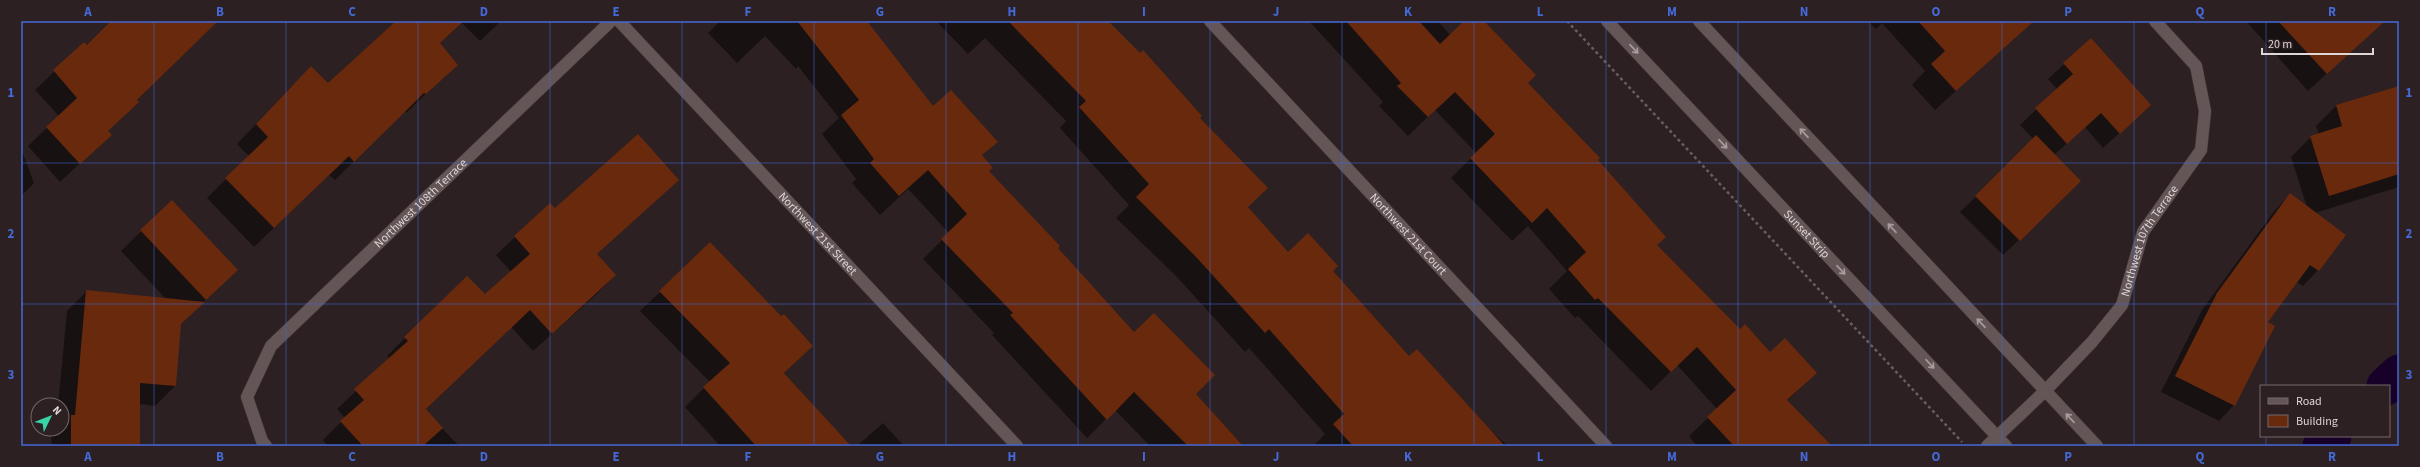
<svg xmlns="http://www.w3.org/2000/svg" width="2420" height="467" viewBox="0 0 2420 467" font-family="'Source Sans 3',sans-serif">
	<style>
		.shadow { fill: #0007 }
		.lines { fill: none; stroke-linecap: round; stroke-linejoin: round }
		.canal { stroke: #170128; stroke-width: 39 }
		.building { fill: #69290c }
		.minor-casing { stroke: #453b3c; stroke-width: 13 }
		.path { stroke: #695d5f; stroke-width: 2.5; stroke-dasharray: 3 3; stroke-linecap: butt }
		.minor { stroke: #645657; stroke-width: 12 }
		.oneway { stroke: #a79c9d }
		.grid { fill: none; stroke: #4469d8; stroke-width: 1; stroke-opacity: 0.55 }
		.labels { text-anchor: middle; stroke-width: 3; stroke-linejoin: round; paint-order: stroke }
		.street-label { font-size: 12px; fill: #ded6d7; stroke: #2d2022 }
		.neatline { fill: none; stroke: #4469d8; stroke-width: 1.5 }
		.grid-label { font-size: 13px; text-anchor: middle; font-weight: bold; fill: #4469d8 }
	</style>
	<rect width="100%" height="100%" fill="#2d2022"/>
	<path class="shadow" d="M112,21H213L107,132L110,135L60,182L28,146L59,116L35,90L84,43L87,46Z
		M397,21H501L480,41L462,23L439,44L457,64L406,113L405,111L335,180L329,175L254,247L207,198L249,156L237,144L292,86L328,84Z
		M720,21H866L932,108L996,142L981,156L988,172L1134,334L1242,446H1150L1115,410L1087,438L992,335L994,333L923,259L949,233L908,189L880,215L852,183L856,179L822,134L839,118L798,66L796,69L765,36L737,63L708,33Z
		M936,21H1107L1198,118L1247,207L1288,253L1332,271L1409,358L1508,446H1315L1314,445L1325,434L1249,348L1245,352L1177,277L1116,218L1129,205L1060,128L1066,121L985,38L968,54Z
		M1309,21H1438L1451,36L1466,21H1482L1527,83L1596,160L1656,245L1740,331L1770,353L1816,373L1787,401L1830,446H1697L1689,436L1717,409L1677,365L1651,391L1578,316L1575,318L1549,289L1567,271L1528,226L1512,241L1451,178L1476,153L1435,110L1408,136L1379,106L1383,102Z
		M1867,21H2021L2026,27L1935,110L1912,85L1925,71L1882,23L1876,29Z
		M2246,21H2375L2379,25L2308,91Z
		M2091,39L2134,120L2103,148L2085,127L2054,155L2064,197L2003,255L1960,212L2034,140L2020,125L2057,89L2048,79Z
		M2399,87V187L2315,213L2318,270L2303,286L2297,282L2267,322L2234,405L2219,421L2161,392L2202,310L2275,210L2290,195L2307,207L2291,157L2311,137L2319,134L2316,126L2336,106Z
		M21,148L34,183L21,196Z
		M677,180L596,255L615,275L597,294L533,351L511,327L425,410L459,446H328L323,440L345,418L337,409L390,359L387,356L405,338L485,296L511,272L496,255L550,204L555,209Z
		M172,201L216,290L180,325L175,386L155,406L139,404V446H52L51,436L56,429H62V405H58L67,311L87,291L166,299L121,251Z
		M710,244L781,318L812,346L784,373L850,446H720L685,407L710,382L640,311Z
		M883,423L904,446H857Z"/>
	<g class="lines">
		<path class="canal" d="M2386,386L2399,374
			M2322,446L2332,436"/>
	</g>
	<path class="building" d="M111,21H218L137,100L139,102L108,131L112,135L80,164L46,127L77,98L53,70L84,42L87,45Z
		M396,21H464L440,43L458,65L426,94L424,93L354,162L349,156L274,228L225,178L268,137L256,124L311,66L328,83Z
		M797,21H867L933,106L951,90L998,142L982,155L993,168L989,171L1060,246L1058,248L1134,332L1154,313L1215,375L1196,394L1243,446H1188L1134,392L1107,420L1010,315L1013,313L941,239L967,214L928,170L899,196L870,163L874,159L841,115L859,100Z
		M1008,21H1108L1140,53L1143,50L1202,116L1200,118L1268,188L1248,207L1288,252L1308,233L1338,266L1333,271L1409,356L1417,349L1505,446H1353L1333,424L1344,414L1269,329L1265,333L1197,258L1136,197L1149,184L1079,107L1086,101Z
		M1346,21H1419L1440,44L1464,21H1484L1536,75L1528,83L1600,158L1598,160L1666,237L1657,245L1740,329L1745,324L1770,352L1785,338L1817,373L1787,400L1832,446H1734L1707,417L1736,390L1697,347L1671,372L1598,298L1595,300L1568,269L1586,252L1547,208L1532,223L1470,158L1495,134L1455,92L1428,117L1397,86L1401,83Z
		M1918,21H2034L1956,91L1931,64L1945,51Z
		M2278,21H2385L2327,74Z
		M2091,38L2151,105L2120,134L2101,113L2067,144L2035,108L2073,74L2063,63Z
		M2399,86V174L2329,196L2310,136L2342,126L2336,105Z
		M638,134L679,180L597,254L616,275L552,334L530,310L426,409L443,428L423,446H363L340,421L364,400L354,389L408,341L404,337L467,276L485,294L530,254L514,236L550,203L555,208Z
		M2036,135L2081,181L2020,241L1975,196Z
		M2290,193L2346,235L2319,271L2310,265L2268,322L2275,326L2235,406L2175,376L2217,293Z
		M172,200L238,270L206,300L140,230Z
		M710,242L781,316L784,314L813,346L784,373L851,446H756L703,387L730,363L659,291Z
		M86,290L205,302L181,324L176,386L140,383V446H71V415H75Z"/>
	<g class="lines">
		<g class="minor-casing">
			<g id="minor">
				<path id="s1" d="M619,21L1017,446"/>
				<path id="s2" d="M1210,21L1606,446"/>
				<path id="s3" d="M1607,21L2006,446"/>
				<path d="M1699,21L2097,446"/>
				<path id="s4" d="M266,446L262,441L247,397L271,346L611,21"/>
				<path id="s5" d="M1987,446L2045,391L2092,342L2122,305L2143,232L2201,150L2205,111L2196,66L2155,21"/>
			</g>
		</g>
		<path class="path" d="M1567,21L1962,442"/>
		<use href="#minor" class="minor"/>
	</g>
	<defs><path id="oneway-shaft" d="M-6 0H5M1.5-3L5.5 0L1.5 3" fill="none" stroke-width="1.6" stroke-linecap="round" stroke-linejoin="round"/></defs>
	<g class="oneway">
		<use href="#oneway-shaft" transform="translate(1634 49) rotate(47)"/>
		<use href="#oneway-shaft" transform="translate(1804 133) rotate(-133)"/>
		<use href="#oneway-shaft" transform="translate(1723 144) rotate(47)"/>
		<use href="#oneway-shaft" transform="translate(1892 228) rotate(-133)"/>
		<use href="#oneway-shaft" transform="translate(1841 270) rotate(47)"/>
		<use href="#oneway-shaft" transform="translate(1981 323) rotate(-133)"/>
		<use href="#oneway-shaft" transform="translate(1930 364) rotate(47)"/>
		<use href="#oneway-shaft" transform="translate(2070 418) rotate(-133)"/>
	</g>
	<path class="grid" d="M154,21V446M286,21V446M418,21V446M550,21V446M682,21V446M814,21V446M946,21V446M1078,21V446M1210,21V446M1342,21V446M1474,21V446M1606,21V446M1738,21V446M1870,21V446M2002,21V446M2134,21V446M2266,21V386M21,163H2399M21,304H2399M2266,436V446"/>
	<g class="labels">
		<g class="street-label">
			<text dy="4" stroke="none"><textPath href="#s4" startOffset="316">Northwest 108th Terrace</textPath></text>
			<text dy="4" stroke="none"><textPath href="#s1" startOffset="291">Northwest 21st Street</textPath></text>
			<text dy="4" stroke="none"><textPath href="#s2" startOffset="291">Northwest 21st Court</textPath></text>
			<text dy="4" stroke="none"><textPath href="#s3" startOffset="292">Sunset Strip</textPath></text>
			<text dy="4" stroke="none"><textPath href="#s5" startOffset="266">Northwest 107th Terrace</textPath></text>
		</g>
	</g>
	<rect width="2420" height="467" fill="none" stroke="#2d2022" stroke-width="44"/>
	<rect x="2260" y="385" width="130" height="52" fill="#2d2022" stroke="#74696a"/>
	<rect x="2268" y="398" width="20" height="6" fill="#645657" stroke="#74696a"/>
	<text x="2296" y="405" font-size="12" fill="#ded6d7">Road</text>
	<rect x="2268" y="415" width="20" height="12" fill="#69290c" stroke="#74696a"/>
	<text x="2296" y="425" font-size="12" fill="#ded6d7">Building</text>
	<g transform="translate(50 417) rotate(47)"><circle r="19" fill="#2d2022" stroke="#74696a"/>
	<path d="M0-3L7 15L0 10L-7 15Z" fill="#37d4a6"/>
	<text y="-6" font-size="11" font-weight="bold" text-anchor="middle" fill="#ded6d7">N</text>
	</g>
	<path d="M2262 48v6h111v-6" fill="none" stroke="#ded6d7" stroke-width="2"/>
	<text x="2268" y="48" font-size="12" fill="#ded6d7" stroke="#2d2022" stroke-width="3" paint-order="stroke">20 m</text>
	<rect x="22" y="22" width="2376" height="423" class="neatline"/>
	<g class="grid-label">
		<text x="88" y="16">A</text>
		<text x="220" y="16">B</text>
		<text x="352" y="16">C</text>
		<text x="484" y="16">D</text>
		<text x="616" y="16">E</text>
		<text x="748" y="16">F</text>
		<text x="880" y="16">G</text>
		<text x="1012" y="16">H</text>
		<text x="1144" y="16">I</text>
		<text x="1276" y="16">J</text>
		<text x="1408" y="16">K</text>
		<text x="1540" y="16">L</text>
		<text x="1672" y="16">M</text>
		<text x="1804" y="16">N</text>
		<text x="1936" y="16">O</text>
		<text x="2068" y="16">P</text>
		<text x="2200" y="16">Q</text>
		<text x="2332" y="16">R</text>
		<text x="11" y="97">1</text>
		<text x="2409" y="97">1</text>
		<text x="11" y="238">2</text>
		<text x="2409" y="238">2</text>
		<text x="11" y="379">3</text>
		<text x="2409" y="379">3</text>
		<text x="88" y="461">A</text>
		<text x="220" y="461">B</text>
		<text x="352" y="461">C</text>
		<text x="484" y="461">D</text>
		<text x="616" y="461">E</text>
		<text x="748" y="461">F</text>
		<text x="880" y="461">G</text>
		<text x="1012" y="461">H</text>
		<text x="1144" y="461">I</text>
		<text x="1276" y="461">J</text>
		<text x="1408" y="461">K</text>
		<text x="1540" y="461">L</text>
		<text x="1672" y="461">M</text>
		<text x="1804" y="461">N</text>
		<text x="1936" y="461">O</text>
		<text x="2068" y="461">P</text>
		<text x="2200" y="461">Q</text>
		<text x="2332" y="461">R</text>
	</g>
</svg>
